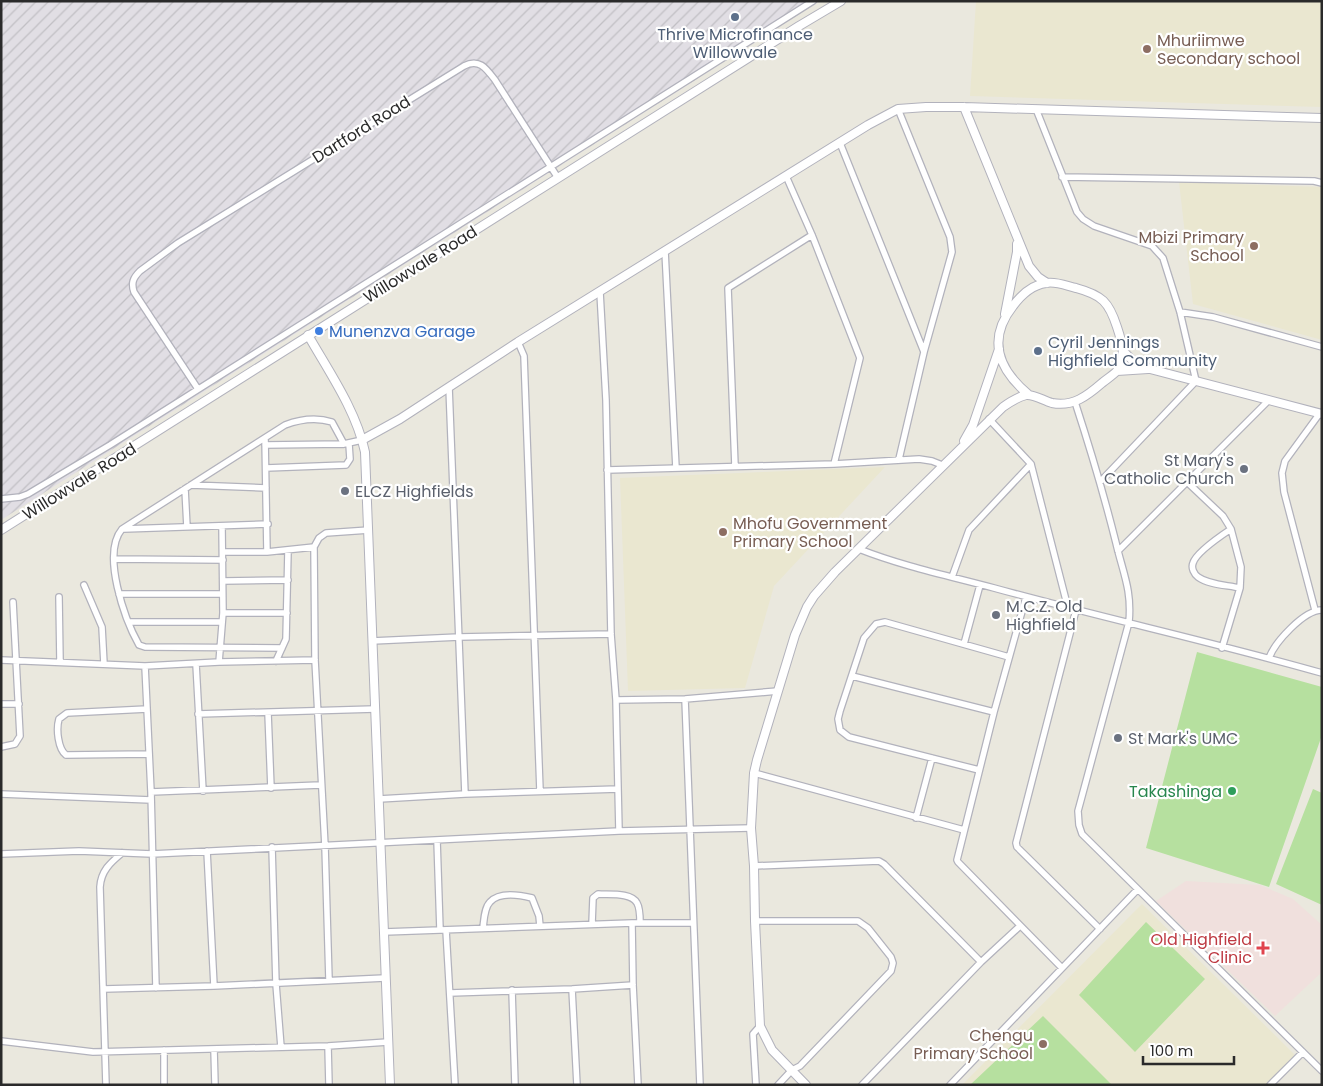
<svg xmlns="http://www.w3.org/2000/svg" width="1323" height="1086" viewBox="0 0 1323 1086" font-family="Poppins,sans-serif">
	<style>
		.industrial { fill: url(#industrial-furrows) }
		.education { fill: #eae7d0 }
		.medical { fill: #f0e0dd }
		.pitch { fill: #b6e09f }
		.lines { fill: none; stroke-linecap: round; stroke-linejoin: round }
		.street-casing { stroke: #b2b2bc; stroke-width: 8 }
		.secondary-casing { stroke: #b2b2bc; stroke-width: 10 }
		.street { stroke: #fff; stroke-width: 5.5 }
		.secondary { stroke: #fff; stroke-width: 8 }
		.service-dot { fill: #5c6f8a; stroke: #fff; stroke-width: 2 }
		.education-dot { fill: #8d6e63; stroke: #fff; stroke-width: 2 }
		.shop-dot { fill: #3f7fe0; stroke: #fff; stroke-width: 2 }
		.worship-dot { fill: #6b7280; stroke: #fff; stroke-width: 2 }
		.leisure-dot { fill: #2e9e5b; stroke: #fff; stroke-width: 2 }
		.health-dot { fill: #e0444e; stroke: #fff; stroke-width: 2 }
		.labels { text-anchor: middle; stroke-width: 4.5; stroke-linejoin: round; paint-order: stroke }
		.service-label { font-size: 16px; fill: #4e5e75; stroke: #fff }
		.education-label { font-size: 16px; fill: #785e54; stroke: #fff; text-anchor: start }
		.street-label { font-size: 16px; fill: #2a2a2a; stroke: #fff }
		.shop-label { font-size: 16px; fill: #366cbe; stroke: #fff; text-anchor: start }
		.worship-label { font-size: 16px; fill: #5b616d; stroke: #fff; text-anchor: start }
		.leisure-label { font-size: 16px; fill: #27864d; stroke: #fff; text-anchor: end }
		.health-label { font-size: 16px; fill: #be3a42; stroke: #fff; text-anchor: end }
	</style>
	<defs>
		<pattern id="industrial-furrows" width="10" height="10" patternUnits="userSpaceOnUse" patternTransform="scale(1.25)"><rect width="10" height="10" fill="#e1dee4"/><path d="M-1 1l2-2M0 10L10 0M9 11l2-2" fill="none" stroke="#c1bfc4"/></pattern>
	</defs>
	<rect width="100%" height="100%" fill="#eae8de"/>
	<path class="industrial" d="M1,1H820L1,520Z"/>
	<path class="education" d="M976,1H1322V107L970,96Z
		M1179,182L1322,187V340L1193,304Z
		M885,467L774,586L745,688L628,691L620,478Z
		M1142,904L1295,1055L1265,1085H962Z"/>
	<path class="medical" d="M1186,881L1260,885L1293,899L1322,925V972L1275,1016L1156,901Z"/>
	<path class="pitch" d="M1197,652L1322,687V735L1269,887L1146,848Z
		M1313,789L1322,793V905L1276,884Z
		M1146,922L1205,979L1135,1052L1079,995Z
		M1043,1016L1112,1085H970Z"/>
	<g class="lines">
		<g class="street-casing">
			<path id="street" d="M898,109L950,237L952,252L924,352L899,459
				M1036,109L1077,212L1083,219L1094,226L1152,246L1163,258L1180,312L1196,381L1100,482
				M840,143L924,352
				M786,176L812,235L860,358L834,464
				M1062,177L1314,181L1322,183
				M665,251L676,468
				M600,292L606,400L611,634L616,700L619,831
				M1180,312L1213,317L1322,347
				M518,342L524,356L540,791
				M449,387L465,794
				M198,389L134,292C131,283 133,278 140,271L178,243L464,66C479,58 486,68 495,80L558,178
				M1075,402C1090,448 1104,495 1116,543C1123,573 1132,590 1129,622L1078,811L1079,825L1082,834L1322,1071
				M989,419L1031,464L1068,608
				M265,438L267,552
				M265,445L344,444L362,440
				M735,466L728,288L812,235
				M266,468L346,465L350,459L349,444
				M607,470L834,464L919,459L932,461L942,465
				M1187,482L1223,516L1231,529L1241,567L1240,588L1222,648
				M191,485L266,488
				M185,489L187,527
				M1,499L20,497L28,494L110,445L813,1
				M124,529L268,524
				M1231,529C1222,535 1196,553 1193,563C1191,568 1194,574 1198,577C1209,585 1227,585 1240,588
				M859,549C902,566 949,576 994,588C1103,618 1213,642 1322,673
				M1118,551L1269,400
				M223,552H267L314,547
				M114,559L223,560
				M952,577L969,530L1031,464
				M223,581L288,580
				M84,585L102,627L104,664
				M119,594H222
				M59,597L60,662
				M1026,597L994,712L957,860L958,862L1062,968
				M1076,610L1016,843L1017,847L1100,929
				M1315,610L1284,492L1282,473L1285,461L1320,413
				M223,613H287
				M129,622H222
				M372,641L459,637L611,634
				M964,644L980,585
				M282,648L145,647L139,645C125,620 101,554 122,529L285,425C301,419 316,417 332,422L344,444
				M1269,658C1275,642 1304,610 1322,610
				M1,660L145,666L219,662L315,660
				M276,661L286,639L288,551
				M219,662L223,613L222,526
				M196,664L203,791
				M145,666L151,792L156,988
				M852,676L994,712
				M685,699L700,1085
				M616,700L685,699L778,691
				M1,704H19
				M147,709L67,713L59,719C56,729 58,749 66,755L149,754
				M268,713L271,788
				M198,714L375,709
				M1,747L15,744L20,736L13,602
				M979,770L849,737L840,730L838,719L840,711L864,638L876,624L885,622L1009,657
				M754,773L964,830
				M151,792L320,785
				M1,794L151,800
				M379,799L465,794L618,789
				M916,818L932,758
				M437,840L440,930
				M272,847L276,984L281,1047
				M207,851L214,986
				M1,854L79,851L152,854L619,831L751,828
				M754,866L879,861L884,864L981,962
				M755,921H858L868,928L891,957L893,963L891,971L800,1066L792,1070L778,1085
				M632,923L633,985L638,1085
				M592,924L593,898L598,894C609,895 631,892 637,903C640,908 640,917 640,923
				M483,928C484,921 484,908 490,902C500,891 520,895 532,898L539,916L540,926
				M446,930L455,1085
				M384,932L632,923H692
				M329,980L325,846L315,660L314,547L319,538L326,533L369,530
				M104,989L214,986L385,978
				M572,989L577,1085
				M512,990L515,1085
				M450,993L572,989L633,985
				M1,1041L93,1052L328,1046L388,1042
				M328,1046L329,1085
				M214,1049L215,1085
				M106,1085L100,887C101,871 110,863 122,853
				M164,1085V1050
				M756,1085L753,1034L760,1026
				M862,1085L981,962L1020,926
				M950,1085L1137,890
				M1270,1085L1303,1052"/>
		</g>
		<g class="secondary-casing">
			<path id="secondary" d="M964,107L1029,266L1038,277L1047,283
				M1005,314L1017,252V244
				M308,335C329,372 356,410 365,452L390,1085
				M1124,352L1132,360L1150,369L1322,414
				M1117,371L1148,369
				M362,440L400,419L518,342L868,125L898,109L926,107H964L1322,118
				M964,441L973,425L999,349
				M1,530L558,178L799,26L841,1
				M806,1085L772,1050L760,1026L755,921L754,866L751,828L754,773L757,760L795,635L807,607L814,596L835,572L1003,407C1010,402 1018,397 1026,395C1034,394 1044,401 1052,403C1073,407 1087,396 1102,383C1107,379 1113,375 1117,371C1127,357 1122,342 1117,327C1109,302 1102,295 1076,288C1067,286 1056,281 1046,283C1032,285 1021,295 1013,306C987,339 998,369 1028,394"/>
		</g>
		<use href="#street" class="street"/>
		<use href="#secondary" class="secondary"/>
	</g>
	<g class="service-dot">
		<circle cx="735" cy="17" r="5"/>
		<circle cx="1038" cy="351" r="5"/>
	</g>
	<g class="education-dot">
		<circle cx="1147" cy="49" r="5"/>
		<circle cx="1254" cy="246" r="5"/>
		<circle cx="723" cy="532" r="5"/>
		<circle cx="1043" cy="1044" r="5"/>
	</g>
	<circle class="shop-dot" cx="319" cy="331" r="5"/>
	<g class="worship-dot">
		<circle cx="1244" cy="469" r="5"/>
		<circle cx="345" cy="491" r="5"/>
		<circle cx="996" cy="615" r="5"/>
		<circle cx="1118" cy="738" r="5"/>
	</g>
	<circle class="leisure-dot" cx="1232" cy="791" r="5"/>
	<path class="health-dot" d="M1260.5 940.5h5v5h5v5h-5v5h-5v-5h-5v-5h5z"/>
	<g class="labels">
		<g class="service-label">
			<text x="735" y="40">Thrive Microfinance<tspan x="735" dy="18">Willowvale</tspan></text>
			<text x="1048" y="348" text-anchor="start">Cyril Jennings<tspan x="1048" dy="18">Highfield Community</tspan></text>
		</g>
		<g class="education-label">
			<text x="1157" y="46">Mhuriimwe<tspan x="1157" dy="18">Secondary school</tspan></text>
			<text x="1244" y="243" text-anchor="end">Mbizi Primary<tspan x="1244" dy="18">School</tspan></text>
			<text x="733" y="529">Mhofu Government<tspan x="733" dy="18">Primary School</tspan></text>
			<text x="1033" y="1041" text-anchor="end">Chengu<tspan x="1033" dy="18">Primary School</tspan></text>
		</g>
		<g class="street-label">
			<text transform="translate(361 129) rotate(-32)" y="6">Dartford Road</text>
			<text transform="translate(420 264) rotate(-32)" y="6">Willowvale Road</text>
			<text transform="translate(79 481) rotate(-32)" y="6">Willowvale Road</text>
		</g>
		<g class="shop-label">
			<text x="329" y="337">Munenzva Garage</text>
		</g>
		<g class="worship-label">
			<text x="1234" y="466" text-anchor="end">St Mary's<tspan x="1234" dy="18">Catholic Church</tspan></text>
			<text x="355" y="497">ELCZ Highfields</text>
			<text x="1006" y="612">M.C.Z. Old<tspan x="1006" dy="18">Highfield</tspan></text>
			<text x="1128" y="744">St Mark's UMC</text>
		</g>
		<g class="leisure-label">
			<text x="1222" y="797">Takashinga</text>
		</g>
		<g class="health-label">
			<text x="1252" y="945">Old Highfield<tspan x="1252" dy="18">Clinic</tspan></text>
		</g>
	</g>
	<rect width="1323" height="1086" fill="none" stroke="#2a2a2a" stroke-width="5"/>
	<path d="M1143 1056v8h91v-8" fill="none" stroke="#2a2a2a" stroke-width="2.5"/>
	<text x="1150" y="1056" font-size="15" fill="#2a2a2a" stroke="#ffffff" stroke-width="4" paint-order="stroke">100 m</text>
</svg>
